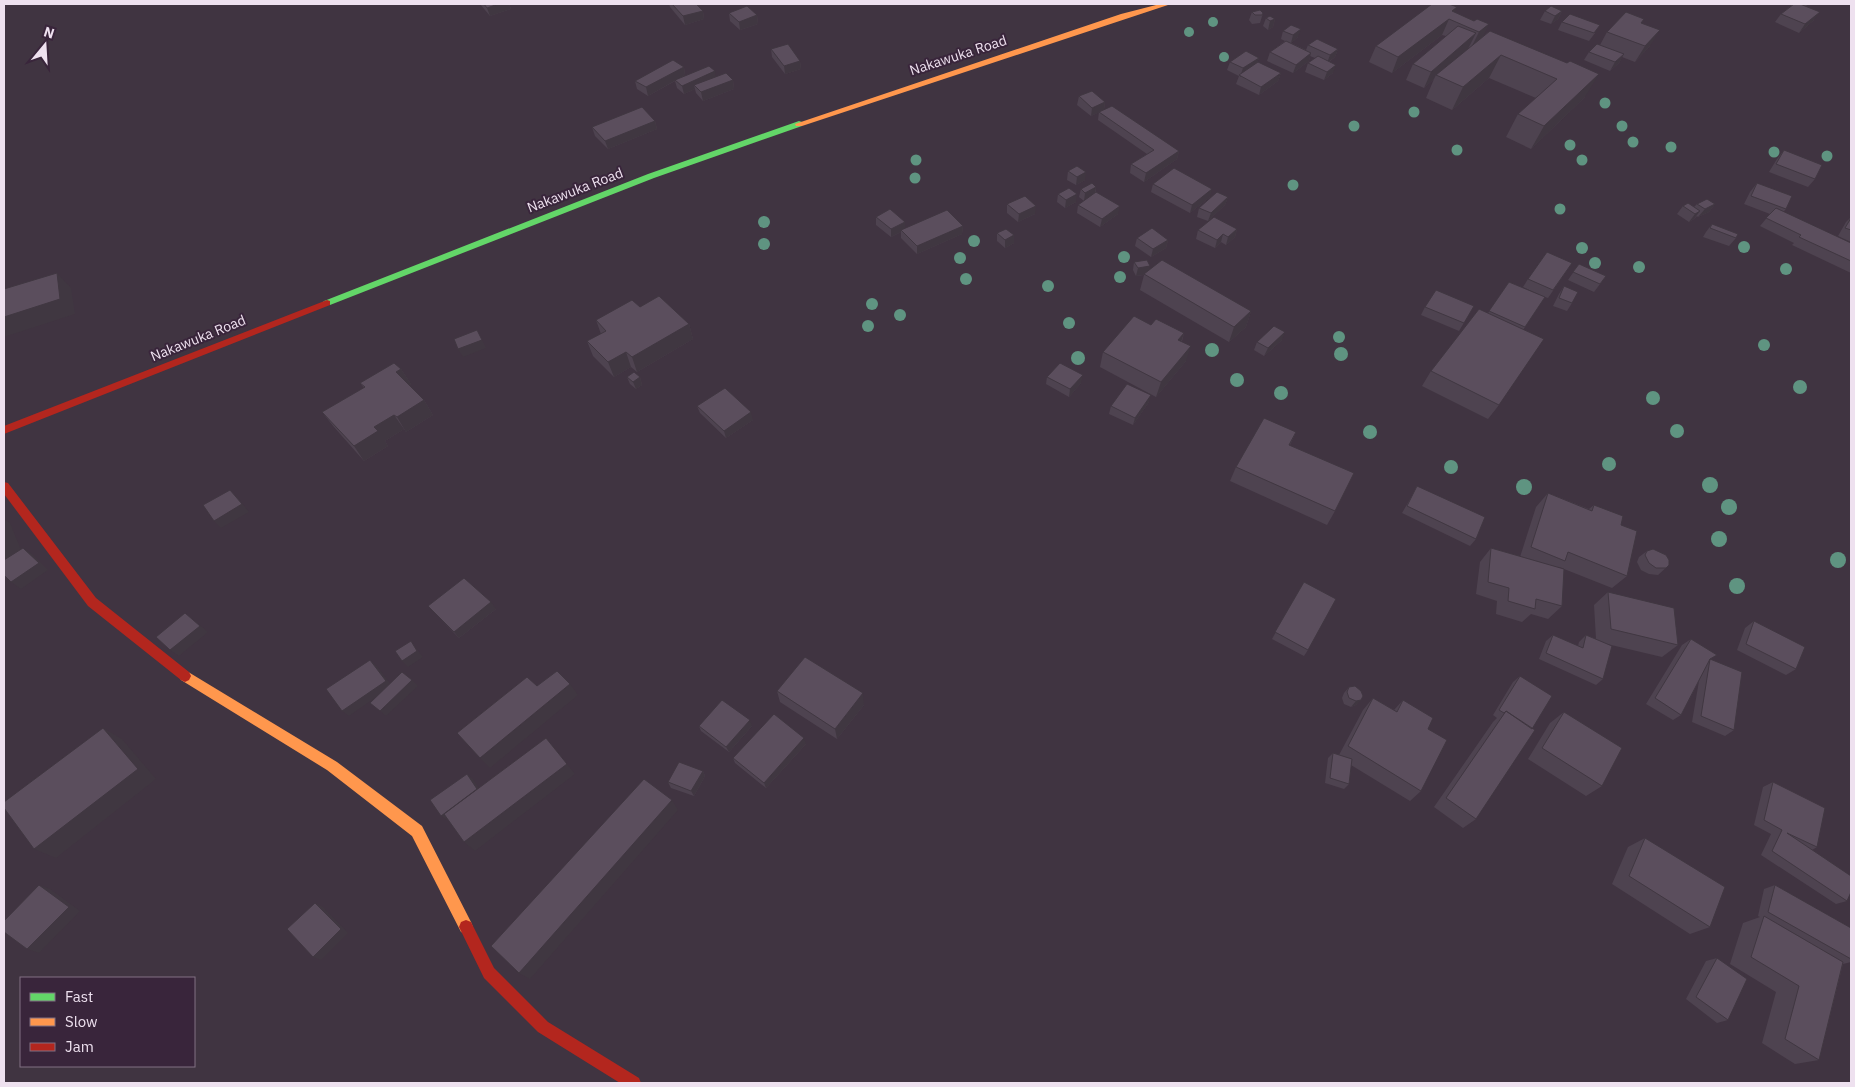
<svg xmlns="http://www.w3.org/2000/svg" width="1855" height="1087" viewBox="0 0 1855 1087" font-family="'IBM Plex Sans',sans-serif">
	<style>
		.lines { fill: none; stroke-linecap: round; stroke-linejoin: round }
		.fast { fill: #63d668; fill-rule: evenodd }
		.slow { fill: #ff974d; fill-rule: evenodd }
		.jam { fill: #b3261e; fill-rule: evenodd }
		.tree { fill: #5f9481 }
		.wall { fill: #4e4350 }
		.shaded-wall { fill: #403741 }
		.building { fill: #5b4e5d; stroke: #403741 }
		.labels { text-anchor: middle; stroke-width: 4; stroke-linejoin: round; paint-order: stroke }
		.far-street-label { font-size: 14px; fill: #eee1ef; stroke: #39253b }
	</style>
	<rect width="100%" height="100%" fill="#403441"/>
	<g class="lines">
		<path class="fast" d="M799,121L802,122V126L654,178L330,305H324L322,303L324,301L648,174Z"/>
		<path class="slow" d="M1160,4H1171L802,126H796L795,124L1121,14Z
			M185,670L337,762L422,826L471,922L473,927L471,932L466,934L461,932L412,836L327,770L181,680L179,676L181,672Z"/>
		<path class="jam" d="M327,300L330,301V305L4,434V426Z
			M4,482L8,483L96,598L189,672L191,676L189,680L185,682L181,680L88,606L4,494Z
			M466,920L471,922L494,968L548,1022L639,1078L641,1083H620L538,1032L484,978L459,927L461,922Z"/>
	</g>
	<g class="tree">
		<circle cx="1213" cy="22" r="5"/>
		<circle cx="1189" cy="32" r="5"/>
		<circle cx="1224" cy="57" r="5"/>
		<circle cx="1605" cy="103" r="5.5"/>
		<circle cx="1414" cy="112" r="5.5"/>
		<circle cx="1354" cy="126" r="5.5"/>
		<circle cx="1622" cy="126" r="5.5"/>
		<circle cx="1633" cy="142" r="5.5"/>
		<circle cx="1570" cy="145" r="5.5"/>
		<circle cx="1671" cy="147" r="5.5"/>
		<circle cx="1457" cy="150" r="5.5"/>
		<circle cx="1774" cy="152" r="5.5"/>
		<circle cx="1827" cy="156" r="5.5"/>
		<circle cx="916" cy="160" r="5.5"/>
		<circle cx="1582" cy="160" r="5.5"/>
		<circle cx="915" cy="178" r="5.5"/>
		<circle cx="1293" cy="185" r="5.5"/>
		<circle cx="1560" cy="209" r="5.5"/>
		<circle cx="764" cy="222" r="6"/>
		<circle cx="974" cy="241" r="6"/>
		<circle cx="764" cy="244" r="6"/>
		<circle cx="1744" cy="247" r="6"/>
		<circle cx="1582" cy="248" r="6"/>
		<circle cx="1124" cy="257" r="6"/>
		<circle cx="960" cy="258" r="6"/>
		<circle cx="1595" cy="263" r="6"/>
		<circle cx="1639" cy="267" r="6"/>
		<circle cx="1786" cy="269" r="6"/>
		<circle cx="1120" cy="277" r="6"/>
		<circle cx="966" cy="279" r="6"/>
		<circle cx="1048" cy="286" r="6"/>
		<circle cx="872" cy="304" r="6"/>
		<circle cx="900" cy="315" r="6"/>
		<circle cx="1069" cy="323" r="6"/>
		<circle cx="868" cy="326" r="6"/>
		<circle cx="1339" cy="337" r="6"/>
		<circle cx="1764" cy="345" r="6"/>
		<circle cx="1212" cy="350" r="7"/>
		<circle cx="1341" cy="354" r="7"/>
		<circle cx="1078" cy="358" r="7"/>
		<circle cx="1237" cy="380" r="7"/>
		<circle cx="1800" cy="387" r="7"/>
		<circle cx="1281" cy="393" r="7"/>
		<circle cx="1653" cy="398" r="7"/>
		<circle cx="1677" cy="431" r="7"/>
		<circle cx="1370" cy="432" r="7"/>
		<circle cx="1609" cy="464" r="7"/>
		<circle cx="1451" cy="467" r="7"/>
		<circle cx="1710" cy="485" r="8"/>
		<circle cx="1524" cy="487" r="8"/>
		<circle cx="1729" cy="507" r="8"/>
		<circle cx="1719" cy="539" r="8"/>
		<circle cx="1838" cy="560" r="8"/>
		<circle cx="1737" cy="586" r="8"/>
	</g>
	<path class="wall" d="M480,4H509L511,9L490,16Z
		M669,4H696L703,11L704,19L685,25L670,7Z
		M1793,4H1808L1806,6L1814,20L1799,33L1775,22L1781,14Z
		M1545,11H1562L1558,19L1551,24L1540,20Z
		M1252,12L1263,13L1260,23L1252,24L1249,20Z
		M729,13L757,15L758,24L740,30L730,21Z
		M1455,13L1474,21L1483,36L1490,31L1585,97L1531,149L1506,137L1518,114L1536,98L1489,78L1452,110L1426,98L1434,79L1424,88L1406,80L1413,64L1446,36L1442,35L1392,73L1369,62L1376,46Z
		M1266,18L1275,19L1273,27L1268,30L1263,26Z
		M1562,22L1595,33L1589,41L1558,30Z
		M1642,23L1650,46L1635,62L1622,57L1619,63L1610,71L1584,60L1589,52L1600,45L1607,32Z
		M1283,31L1298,37L1291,43L1306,50L1308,45L1338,49L1335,57L1329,62L1333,73L1324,80L1305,72L1308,63L1315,58L1310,56L1309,61L1293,73L1267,61L1270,52L1285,41L1281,39Z
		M771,49L800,61L801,69L785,74L772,57Z
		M1259,58L1257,63L1281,73L1278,81L1259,95L1236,84L1239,76L1227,70L1230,62Z
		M684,67L685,75L682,77H716L733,80L734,89L703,101L696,93L695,89L684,94L677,88L675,81L648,96L637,89L635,81Z
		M1079,96L1105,102L1104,110L1179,151L1177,159L1144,182L1130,173L1131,164L1147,154L1098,120L1099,112L1091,116L1077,105Z
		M655,121L657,129L608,149L595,136L592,127Z
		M1784,150L1815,179L1808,187L1769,172L1777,159Z
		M1068,171L1085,180L1076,185L1067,180Z
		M1757,183L1786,209L1783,212L1851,243V273L1792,245L1794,243L1760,226L1770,214L1744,204L1750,192Z
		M1153,184L1210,197L1190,213L1151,192Z
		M1096,187V192L1118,214L1100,227L1077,213L1078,205L1084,201L1079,197L1081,189Z
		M1058,194L1076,202L1065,208L1057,202Z
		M1228,197L1225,205L1208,221L1197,217L1199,208Z
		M1007,204L1035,214L1018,222L1007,213Z
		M1697,204H1715L1709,212L1698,217L1697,216L1694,219L1689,222L1677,214L1683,206L1694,207Z
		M876,217L905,222V228L963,226L962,234L917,254L901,238V232L891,237L876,225Z
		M1851,217V242L1838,236L1846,222Z
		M1712,224L1736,238L1729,246L1703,237L1706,232Z
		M1237,229L1235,237L1226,245L1221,242L1215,248L1196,239L1198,230Z
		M997,233L1014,235V243L1005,248L997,241Z
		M1137,238L1168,240L1166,248L1151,257L1135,246Z
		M1134,262L1150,270L1251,311L1246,327L1229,342L1140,290L1144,275L1136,276L1133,270Z
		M1572,263L1548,298L1545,297L1523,330L1499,405L1488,419L1422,386L1431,371L1488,313L1509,282L1542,296L1523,287L1528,279Z
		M1579,264L1606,276L1594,292L1568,280Z
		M1564,286L1572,303L1567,311L1553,306L1559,294Z
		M1474,306L1459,331L1421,315L1425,307Z
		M640,307L689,324L693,339L637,372L631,367L614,377L593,356L587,341L601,334L596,320Z
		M1151,325L1184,333L1182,341L1186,361L1156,397L1100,367L1103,352Z
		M1282,340L1264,356L1254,350L1257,342Z
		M401,369L411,384L409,385L424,400L433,415L406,432L404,429L385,441L388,446L364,461L334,427L322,412L364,388L360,383Z
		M627,377H640L642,385L636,389L630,384Z
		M1047,377L1081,383L1069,397L1046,384Z
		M1149,402L1133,425L1109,414L1111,406Z
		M697,406L753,420L726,438L700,413Z
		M1296,432L1290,445L1335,511L1327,525L1230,481L1236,467Z
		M1417,486L1476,539L1470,546L1402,513L1413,494Z
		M1548,493L1589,509L1594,505L1621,525L1627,576L1612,588L1559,567L1558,568L1562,606L1548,619L1531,614L1522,622L1496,614L1497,601L1476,594L1480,562L1491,548L1520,557L1536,507Z
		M1647,551L1669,565L1658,575L1649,574L1641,570L1637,562L1639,557Z
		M1304,582L1308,650L1304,656L1272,639Z
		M1608,592L1678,645L1662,657L1607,644L1603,679L1596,685L1539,659L1546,641L1553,635L1578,646L1579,642L1586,635L1596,639L1594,605Z
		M428,606L496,609L459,638Z
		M1754,621L1796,669L1786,675L1737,650L1745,628Z
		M1691,639L1710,659L1734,730L1725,736L1692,722L1699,681L1681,715L1673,720L1646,704L1682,645Z
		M1520,676L1476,819L1463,828L1434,807L1493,722L1497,718L1493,715L1513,682Z
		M1349,687L1363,696L1356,705L1351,707L1344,704L1342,698L1344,693Z
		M777,691L864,705L837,739L780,702Z
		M1373,698L1394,710L1403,700L1428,729L1421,791L1410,801L1351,765L1349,784L1344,789L1325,783L1328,758L1333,753L1339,755L1363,710Z
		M1564,712L1602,786L1586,796L1528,759L1550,723Z
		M699,726H752L729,752L701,731Z
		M806,744L766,788L735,763L733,758Z
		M703,771L705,776L694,796L671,788L668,782Z
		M1773,782L1817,847L1812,850L1847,901L1836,904L1761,855L1771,834L1754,825L1763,787Z
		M1645,838L1710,927L1690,934L1612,884L1628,847Z
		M1775,885L1851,928V962L1843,964L1819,1060L1795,1064L1762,1043L1776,992L1730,964L1743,923L1760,917L1758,916L1764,889Z
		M1717,958L1728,1020L1717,1023L1686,999L1706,961Z"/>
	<path class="shaded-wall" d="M498,4H509L511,9L490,16L487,8Z
		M1457,7L1452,20L1449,19L1442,35L1392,73L1398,57Z
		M703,11L704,19L685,25L683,16Z
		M1562,11L1558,19L1551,24L1555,16Z
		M1820,12L1814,20L1799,33L1805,24Z
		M757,15L758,24L740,30L739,22Z
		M1275,19L1273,27L1268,30L1270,21Z
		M1489,24L1481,40L1471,48L1479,32Z
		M1301,29L1298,37L1291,43L1293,35Z
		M1660,30L1650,46L1635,62L1645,46Z
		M1476,33L1468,49L1436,75L1434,79L1424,88L1431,72Z
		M1338,49L1335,57L1327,63L1330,55Z
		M1311,53L1309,61L1293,73L1296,65Z
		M1624,54L1619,63L1610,71L1615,62Z
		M1501,55L1489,78L1452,110L1463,87Z
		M1259,58L1256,66L1240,77L1243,68Z
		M800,61L801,69L785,74L784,66Z
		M1336,65L1333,73L1324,80L1327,72Z
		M684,67L685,75L648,96L646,87Z
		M715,71L716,80L694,85L695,89L684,94L682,86Z
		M1281,73L1278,81L1259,95L1261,87Z
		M1599,74L1585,97L1531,149L1544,126Z
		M733,80L734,89L703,101L701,92Z
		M1105,102L1104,110L1091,116L1092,108Z
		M655,121L657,129L608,149L605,141Z
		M1179,151L1177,159L1144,182L1146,173Z
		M1086,172L1085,180L1076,185L1077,177Z
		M1096,187L1095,196L1084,201L1085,193Z
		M1212,189L1210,197L1190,213L1192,205Z
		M1077,194L1076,202L1065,208L1066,200Z
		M1228,197L1225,205L1208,221L1211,213Z
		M1715,204L1709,212L1698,217L1705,209Z
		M1036,206L1035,214L1018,222L1019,214Z
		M1120,206L1118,214L1100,227L1102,219Z
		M1700,211L1694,219L1689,222L1695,214Z
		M905,222V230H901V232L891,237V229Z
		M963,226L962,234L917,254V246Z
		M1237,229L1235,237L1226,245L1228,237Z
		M1223,234L1221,242L1215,248L1217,240Z
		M1014,235V243L1005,248V240Z
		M1168,240L1166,248L1151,257L1153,249Z
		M1150,266L1149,274L1136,276L1138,268Z
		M57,273L71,288L75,314L4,337V317Z
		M1251,311L1246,327L1229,342L1234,327Z
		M689,324L693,339L637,372L632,357Z
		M477,330L486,348L463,357L458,349Z
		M1285,332L1282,340L1264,356L1268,348Z
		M1184,333L1179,348L1178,340Z
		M1191,346L1186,361L1156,397L1161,382Z
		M626,352L631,367L614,377L608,362Z
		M401,369L411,384L406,387L396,372Z
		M1083,375L1081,383L1069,397L1070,389Z
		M640,377L642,385L636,389L633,382Z
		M1151,395L1149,402L1133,425L1135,418Z
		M424,400L433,415L406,432L397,417Z
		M751,412L753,420L726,438L724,431Z
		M394,415L404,429L385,441L388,446L364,461L354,446L374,427Z
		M230,490L237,497L249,512L221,528L214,521Z
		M4,519L10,523L24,557L4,567Z
		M23,548L32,554L48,570L21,589L11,582Z
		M491,602L496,609L459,638L454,632Z
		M185,613L208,632L179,656L170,650Z
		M411,641L416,648L423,657L408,667L402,661Z
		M370,660L377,666L392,686L349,716L342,711Z
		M412,680L418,686L386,716L380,711Z
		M570,684L578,695L490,768L480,758Z
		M863,693L864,705L837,739L835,729Z
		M1361,700L1356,705L1351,707L1356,701Z
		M750,720L752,726L729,752L726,747Z
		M103,728L122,739L156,779L56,858L34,849Z
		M546,738L575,774L475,851L464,842Z
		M804,738L806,744L766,788L764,783Z
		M703,771L705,776L694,796L691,791Z
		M467,774L473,779L483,794L447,820L441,816Z
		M672,800L678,810L530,979L519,973Z
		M39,885L50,889L80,911L39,953L27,949Z
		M315,903L323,907L348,933L321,960L313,957Z"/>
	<path class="building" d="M484,4H498L487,8Z
		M672,4H696L703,11L683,16Z
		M1432,4H1449L1457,7L1452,11L1474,21L1477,19L1489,24L1479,32L1449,19L1398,57L1376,46Z
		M1794,4H1800L1820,12L1805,24L1781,14Z
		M747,6L757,15L739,22L729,13Z
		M1551,6L1562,11L1555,16L1545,11Z
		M1260,10L1263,13L1262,15H1255L1252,12Z
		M1626,12L1644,19L1641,23L1660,30L1645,46L1607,32Z
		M1570,14L1600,25L1594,33L1562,22Z
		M1270,16L1275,19L1270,21L1266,18Z
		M1291,25L1301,29L1293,35L1283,31Z
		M1458,26L1476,33L1431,72L1413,64Z
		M1490,31L1567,63L1570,61L1599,74L1544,126L1518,114L1557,79L1501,55L1463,87L1436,75Z
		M1317,39L1338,49L1330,55L1308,45Z
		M1286,41L1311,53L1296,65L1270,52Z
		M788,44L800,61L784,66L771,49Z
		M1597,44L1624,54L1615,62L1589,52Z
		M1246,51L1259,58L1243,68L1230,62Z
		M1318,56L1336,65L1327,72L1308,63Z
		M673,60L684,67L646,87L635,81Z
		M1258,62L1281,73L1261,87L1239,75Z
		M709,66L715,71L682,86L675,80Z
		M726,73L733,80L701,92L694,85Z
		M1092,91L1105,102L1092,108L1079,96Z
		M1112,106L1179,151L1146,173L1131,164L1154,150L1099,112Z
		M642,107L655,121L605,141L592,127Z
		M1784,150L1822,165L1815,179L1776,164Z
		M1077,166L1086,172L1077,177L1068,171Z
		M1174,168L1212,189L1192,205L1153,184Z
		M1092,183L1096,187L1085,193L1081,189Z
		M1757,183L1792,196L1786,209L1751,196Z
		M1069,188L1077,194L1066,200L1058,194Z
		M1096,192L1120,206L1102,219L1078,205Z
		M1217,192L1228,197L1211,213L1199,208Z
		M1025,196L1036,206L1019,214L1007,204Z
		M1707,199L1715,204L1705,209L1697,204Z
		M1688,203L1700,211L1695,214L1683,206Z
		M1776,208L1851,243V261L1799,237L1801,235L1766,218Z
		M890,209L905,222L891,229L876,217Z
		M947,210L963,226L917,246L901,230Z
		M1214,217L1237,229L1228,237L1223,234L1217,240L1198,230Z
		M1851,218V230L1845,228Z
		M1712,224L1738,234L1736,238L1710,228Z
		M1152,228L1168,240L1153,249L1137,238Z
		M1006,229L1014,235L1005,240L997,233Z
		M1547,252L1572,263L1553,290L1528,279Z
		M1147,260L1150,266L1138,268L1134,262Z
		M1162,260L1251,311L1234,327L1144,274Z
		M1579,264L1606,276L1600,284L1573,272Z
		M57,273L60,299L4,317V289Z
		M1509,282L1545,297L1525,327L1489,311Z
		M1564,286L1578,292L1572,303L1559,298Z
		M1436,290L1474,306L1464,323L1425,307Z
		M659,296L689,324L632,357L626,352L608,362L587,341L606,331L596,320L632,300L640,307Z
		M1479,309L1544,339L1499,405L1431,371Z
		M1134,316L1151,325L1156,319L1184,333L1178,340L1191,346L1161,382L1103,352Z
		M1274,326L1285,332L1268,348L1257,342Z
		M477,330L482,340L458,349L454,339Z
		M394,363L401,369L396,372L424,400L397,417L394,415L374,427L378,431L354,446L322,412L365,387L360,383Z
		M1060,363L1083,375L1070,389L1047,377Z
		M634,372L640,377L633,382L627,377Z
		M1127,384L1151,395L1135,418L1111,406Z
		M725,388L751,412L724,431L697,406Z
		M1264,418L1296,432L1289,445L1354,473L1335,511L1236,467Z
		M1417,486L1485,517L1476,539L1407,506Z
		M230,490L242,504L214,521L203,505Z
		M1548,493L1592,511L1594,505L1623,516L1621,525L1637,531L1627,576L1568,552L1565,561L1531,547Z
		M23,548L39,563L11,582L4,575V560Z
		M1491,548L1564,569L1562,606L1536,599L1535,609L1508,601L1509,588L1488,582Z
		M1653,549L1666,555L1669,560V565L1666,568H1656L1649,563L1645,555L1647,551Z
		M464,578L491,602L454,632L428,606Z
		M1304,582L1336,599L1308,650L1275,632Z
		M1608,592L1674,608L1678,645L1611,629Z
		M185,613L200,626L170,650L156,637Z
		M1754,621L1805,647L1796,669L1746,644Z
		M1553,635L1583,648L1586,635L1612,646L1603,679L1546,653Z
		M1691,639L1717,655L1710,659L1681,715L1655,698Z
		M411,641L417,651L402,661L395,651Z
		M805,657L863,693L835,729L777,691Z
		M1710,659L1742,672L1734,730L1701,716Z
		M370,660L386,681L342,711L326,689Z
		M557,671L570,684L480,758L457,733L527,677L537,686Z
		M402,672L412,680L380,711L370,703Z
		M1520,676L1552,696L1532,729L1506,711L1504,713L1499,710Z
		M1355,686L1361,691L1363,696L1361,700L1356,701L1349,698L1347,692L1349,687Z
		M1373,698L1397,712L1403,700L1433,718L1428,729L1447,740L1421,791L1348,746Z
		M722,700L750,720L726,747L699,726Z
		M1506,711L1535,730L1476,819L1446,798Z
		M1564,712L1622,748L1602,786L1542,748Z
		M774,714L804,738L764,783L733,758Z
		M103,728L138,769L34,849L4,808V802Z
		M546,738L567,764L464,842L444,814Z
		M1333,753L1352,759L1349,784L1330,778Z
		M679,762L703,771L691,791L668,782Z
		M467,774L477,789L441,816L430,800Z
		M644,779L672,800L519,973L491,946Z
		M1773,782L1825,808L1817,847L1787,833L1851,876V892L1847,901L1772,851L1782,830L1764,820Z
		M1645,838L1725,887L1710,927L1629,876Z
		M39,885L69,907L27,949L4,932V921Z
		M1775,885L1851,928V959L1768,912Z
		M315,903L341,929L313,957L287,929Z
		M1764,916L1843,962L1819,1060L1785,1039L1799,986L1751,957Z
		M1717,958L1747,979L1728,1020L1696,997Z"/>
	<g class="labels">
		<g class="far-street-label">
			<text transform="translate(958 55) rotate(-18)" y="5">Nakawuka Road</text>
			<text transform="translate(575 190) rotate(-21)" y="5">Nakawuka Road</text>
			<text transform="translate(198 338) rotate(-22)" y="5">Nakawuka Road</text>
		</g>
	</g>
	<rect width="1855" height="1087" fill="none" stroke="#eee1ef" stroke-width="10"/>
	<rect x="20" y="977" width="175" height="90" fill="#39253b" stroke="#817083"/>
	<rect x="30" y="993" width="25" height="8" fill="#63d668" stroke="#817083"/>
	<text x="65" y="1002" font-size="15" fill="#eee1ef">Fast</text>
	<rect x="30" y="1018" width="25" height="8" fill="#ff974d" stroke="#817083"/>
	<text x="65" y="1027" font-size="15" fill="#eee1ef">Slow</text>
	<rect x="30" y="1043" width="25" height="8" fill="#b3261e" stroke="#817083"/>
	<text x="65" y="1052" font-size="15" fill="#eee1ef">Jam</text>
	<g transform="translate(45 45) rotate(18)" stroke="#39253b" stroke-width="4" paint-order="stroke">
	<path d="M0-4L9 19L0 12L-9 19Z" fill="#eee1ef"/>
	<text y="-8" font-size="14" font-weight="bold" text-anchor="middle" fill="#eee1ef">N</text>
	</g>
</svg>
